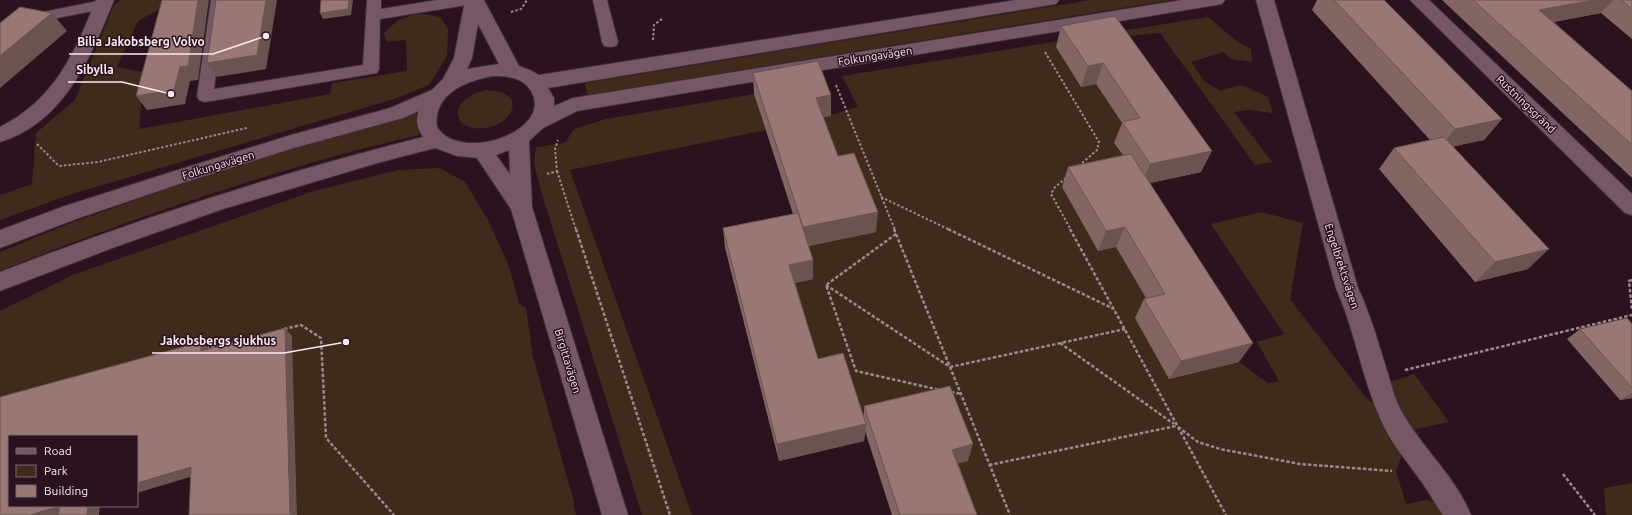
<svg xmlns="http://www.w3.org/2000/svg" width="1632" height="515" viewBox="0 0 1632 515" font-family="Ubuntu,sans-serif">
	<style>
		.green { fill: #3e2b1c }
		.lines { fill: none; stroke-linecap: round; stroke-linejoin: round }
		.lane-casing { stroke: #402f37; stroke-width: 2 }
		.street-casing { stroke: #402f37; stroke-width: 2 }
		.path-far1 { stroke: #9c8892; stroke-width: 2; stroke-dasharray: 2.5 2; stroke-linecap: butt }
		.path { stroke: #9c8892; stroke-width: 2.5; stroke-dasharray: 3.5 2; stroke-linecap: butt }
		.lane { fill: #755765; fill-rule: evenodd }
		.street { fill: #755765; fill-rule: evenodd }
		.wall { fill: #836664 }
		.shaded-wall { fill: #6a5351 }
		.building { fill: #987774; stroke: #6a5351 }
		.labels { text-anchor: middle; stroke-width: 3; stroke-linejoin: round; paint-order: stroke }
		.street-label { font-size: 11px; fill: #fbe9f1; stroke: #2a121e }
		.leader { fill: none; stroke: #fbe9f1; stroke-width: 1.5 }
		.callout-dot { fill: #fbe9f1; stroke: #2a121e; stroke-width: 1.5 }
		.callout-label { font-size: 12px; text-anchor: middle; font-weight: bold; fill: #fbe9f1; stroke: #2a121e; stroke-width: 3; stroke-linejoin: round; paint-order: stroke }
	</style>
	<rect width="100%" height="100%" fill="#2a121e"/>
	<path class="green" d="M121,0H169V4L138,21L117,67L144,72L139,129L330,94L332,83L407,71L406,40L387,42L384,33L398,20L419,13L440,17L448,29L447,56L429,85L391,100L72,194L0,220V195L32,184L36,133L75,100L114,5Z
		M1091,0H1172L587,95L585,83Z
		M1208,17L1239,43L1251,49L1252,62L1230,59L1224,52L1191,62L1206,83L1220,90L1242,85L1268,97L1273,113L1249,110L1234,112L1272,162L1255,165L1160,33L1108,38L1081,87L1096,84L1132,139L1133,172L1062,187L1098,251L1116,247L1155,313L1169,379L1239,362L1268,383L1279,381L1257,342L1284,334L1211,224L1261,212L1303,223L1290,299L1367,399L1384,410L1391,382L1414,374L1449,422L1416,429L1411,433L1396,471L1406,504L1427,500L1472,515H966L859,424L818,377L790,284L803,247L837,177L816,119L858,107L842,76Z
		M486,90C535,91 508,134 473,128C454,125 453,106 469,97C474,93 480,92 486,90Z
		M754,94L766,130L570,170L692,515H642L541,191L534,164L536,147L565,143L574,129L606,119Z
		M416,113L419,135C383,144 347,152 311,163C205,194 102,230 0,271V252L68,224L252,159Z
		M440,168L465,182L488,220L509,266L519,303L526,308L533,357L573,498L576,515H297L292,336L0,408V311L75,274L314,191L398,170Z
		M1632,483V515H1606L1604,488Z"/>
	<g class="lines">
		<g class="lane-casing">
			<path id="lane" d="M103,0L108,2L111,5L108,8L22,25L0,35V24L13,18Z
				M211,0H225L214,89L363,65L367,0H381V9L437,0H474L472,3L467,5L380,19L379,69L377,73L205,102L199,100L197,96Z
				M593,0H607L618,42L616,46L610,47L604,46L602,42Z"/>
		</g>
		<g class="street-casing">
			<path id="street" d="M96,0H114C91,57 64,123 0,142V127C55,99 74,54 96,0Z
				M465,0H484L519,66L530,70L539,75L1016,0H1059L1056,4L1050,5L548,88L554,98V106L573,98L1182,0H1225L1222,4L1216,5L577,111L543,128L529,141L532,207L628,515H602L511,209L477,158L457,156L435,148L381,162L223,209L115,247L0,291V272C138,219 279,173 423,137C417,128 415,120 419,111L403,118L294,148L182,183L76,219L0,248V230L62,207L168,173L291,135L390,108L432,90L443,79L454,58ZM478,24L499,64L467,69L472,58ZM493,76C507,76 523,77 531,91C554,130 465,162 439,130C436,126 436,121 437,116C441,90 471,80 493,76ZM509,150L510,174L496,155Z
				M1256,0H1274L1358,288C1371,315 1379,345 1388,374C1392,387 1395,400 1402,412C1422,448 1455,476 1471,515H1443C1436,505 1430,494 1423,484C1408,462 1390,443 1380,418C1361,376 1355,330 1336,288Z
				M1410,0H1429L1632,194V215L1625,213Z"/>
		</g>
		<path class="path-far1" d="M511,12L521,9L527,0
			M653,40L654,25L663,18
			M1045,52L1099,142L1097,150L1080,165
			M836,85L895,230
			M37,144L59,166L98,162L247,128
			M557,171L576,230
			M547,174L557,171L555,149L558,140
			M1066,178L1055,187L1051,194L1071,230
			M881,197L950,230"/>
		<path class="path" d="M576,229L670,515
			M894,229L1010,515
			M948,229L1114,309
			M1070,229L1226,515
			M896,234L826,285L856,371L940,390
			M1632,280L1629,281L1632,310
			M826,285L950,367L1125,329
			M284,329L301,325L321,338L326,438L394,515
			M1060,343L1174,424
			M206,349L242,340
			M1405,370L1632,315
			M951,392L961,394
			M1178,427L1198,442L1220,449L1300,464L1392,471
			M989,465L1176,426
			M1563,474L1595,515"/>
		<use href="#lane" class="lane"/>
		<use href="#street" class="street"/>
	</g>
	<path class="wall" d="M1317,0H1384L1502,119L1484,140L1453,146L1528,269L1475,282L1379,169L1394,148L1430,140L1312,10Z
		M1442,0H1632V39L1601,13L1554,22L1632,91V178Z
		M1115,16L1201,172L1150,183L1239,362L1169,379L1135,318L1144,299L1146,298L1116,247L1098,251L1062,187L1068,167L1123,155L1114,143L1122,123L1096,84L1081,87L1056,47L1061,26Z
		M753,73L831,116L823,117L838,156L876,232L808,246L813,260V279L795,283L818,359L864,416V406L968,461L958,463L977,515H892L865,431L864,441L779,461L725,248L723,228L793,214L754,94Z
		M1632,324V398L1620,400L1567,339L1580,329Z"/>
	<path class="shaded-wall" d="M198,0H209L198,80L190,81L185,104L147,110L136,96L180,67Z
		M266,0H277L266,69L217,77L207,63Z
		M349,0H353L351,15L323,19L320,13Z
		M1593,0H1613L1601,13L1526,27L1539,10Z
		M52,13L67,31L0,88V56Z
		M1103,63L1096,84L1081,87L1088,66Z
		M831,95V116L816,119V98Z
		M1502,119L1484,140L1438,150L1455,129Z
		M1212,151L1201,172L1141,185L1150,164Z
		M878,212L876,232L803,247V227Z
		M1125,227L1116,247L1098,251L1106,231Z
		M1549,249L1528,269L1475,282L1495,262Z
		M813,260V279L790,284L789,265Z
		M285,328L292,336L297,515H290Z
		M201,342L210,350L201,351Z
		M1253,343L1239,362L1169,379L1181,361Z
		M1632,393V398L1620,400Z
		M866,424L864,441L779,461L777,444Z
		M973,444L968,461L948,466L952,450Z
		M191,467L200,474L137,493V483Z
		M60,506L63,515H30Z
		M88,506H100L99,515H87Z"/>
	<path class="building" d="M162,0H198L188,66L180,67L174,90L136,96Z
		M216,0H266L257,55L207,63Z
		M321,0H349L348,9L320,13Z
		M1334,0H1384L1502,119L1455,129Z
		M1473,0H1593L1539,10L1632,91V145Z
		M1621,0H1632V9Z
		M20,7L52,13L0,56V23Z
		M1115,16L1212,151L1150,164L1122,122L1140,118L1103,63L1088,66L1061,26Z
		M818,61L831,95L816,98L838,156L854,153L878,212L803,227L753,73Z
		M1444,137L1549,249L1495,262L1394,148Z
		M1131,154L1253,343L1181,361L1144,299L1165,294L1125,227L1106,231L1068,167Z
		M798,213L813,260L789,265L818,359L843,353L866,424L777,444L723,228Z
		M1627,318L1632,324V388L1580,329Z
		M285,328L290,515H189L191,467L137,483V436H9V506H60L30,515H0V397L201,342V351Z
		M950,386L973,444L952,450L977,515H900L864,406Z
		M60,506H88L87,515H58Z"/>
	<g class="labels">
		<g class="street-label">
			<text transform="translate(875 56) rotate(-9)" y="4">Folkungavägen</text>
			<text transform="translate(1526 104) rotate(44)" y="4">Rustningsgränd</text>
			<text transform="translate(218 165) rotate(-17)" y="4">Folkungavägen</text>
			<text transform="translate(1342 266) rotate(72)" y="4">Engelbrektsvägen</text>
			<text transform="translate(568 361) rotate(73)" y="4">Birgittavägen</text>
		</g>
	</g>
	<path class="leader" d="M266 36L213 54H69M171 94L122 82H68M346 342L284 353H152"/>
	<g class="callout-dot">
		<circle cx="266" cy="36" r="4"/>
		<circle cx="171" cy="94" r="4"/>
		<circle cx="346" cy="342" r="4"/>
	</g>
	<g class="callout-label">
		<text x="141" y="46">Bilia Jakobsberg Volvo</text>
		<text x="95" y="74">Sibylla</text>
		<text x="218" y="345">Jakobsbergs sjukhus</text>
	</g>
	<rect x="8" y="435" width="130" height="72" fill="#2a121e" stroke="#7e6872"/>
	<rect x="16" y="448" width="20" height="6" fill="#755765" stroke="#7e6872"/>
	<text x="44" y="455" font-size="12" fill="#fbe9f1">Road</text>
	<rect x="16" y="465" width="20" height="12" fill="#3e2b1c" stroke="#7e6872"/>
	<text x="44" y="475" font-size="12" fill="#fbe9f1">Park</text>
	<rect x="16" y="485" width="20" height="12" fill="#987774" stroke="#7e6872"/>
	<text x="44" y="495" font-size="12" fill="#fbe9f1">Building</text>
</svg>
